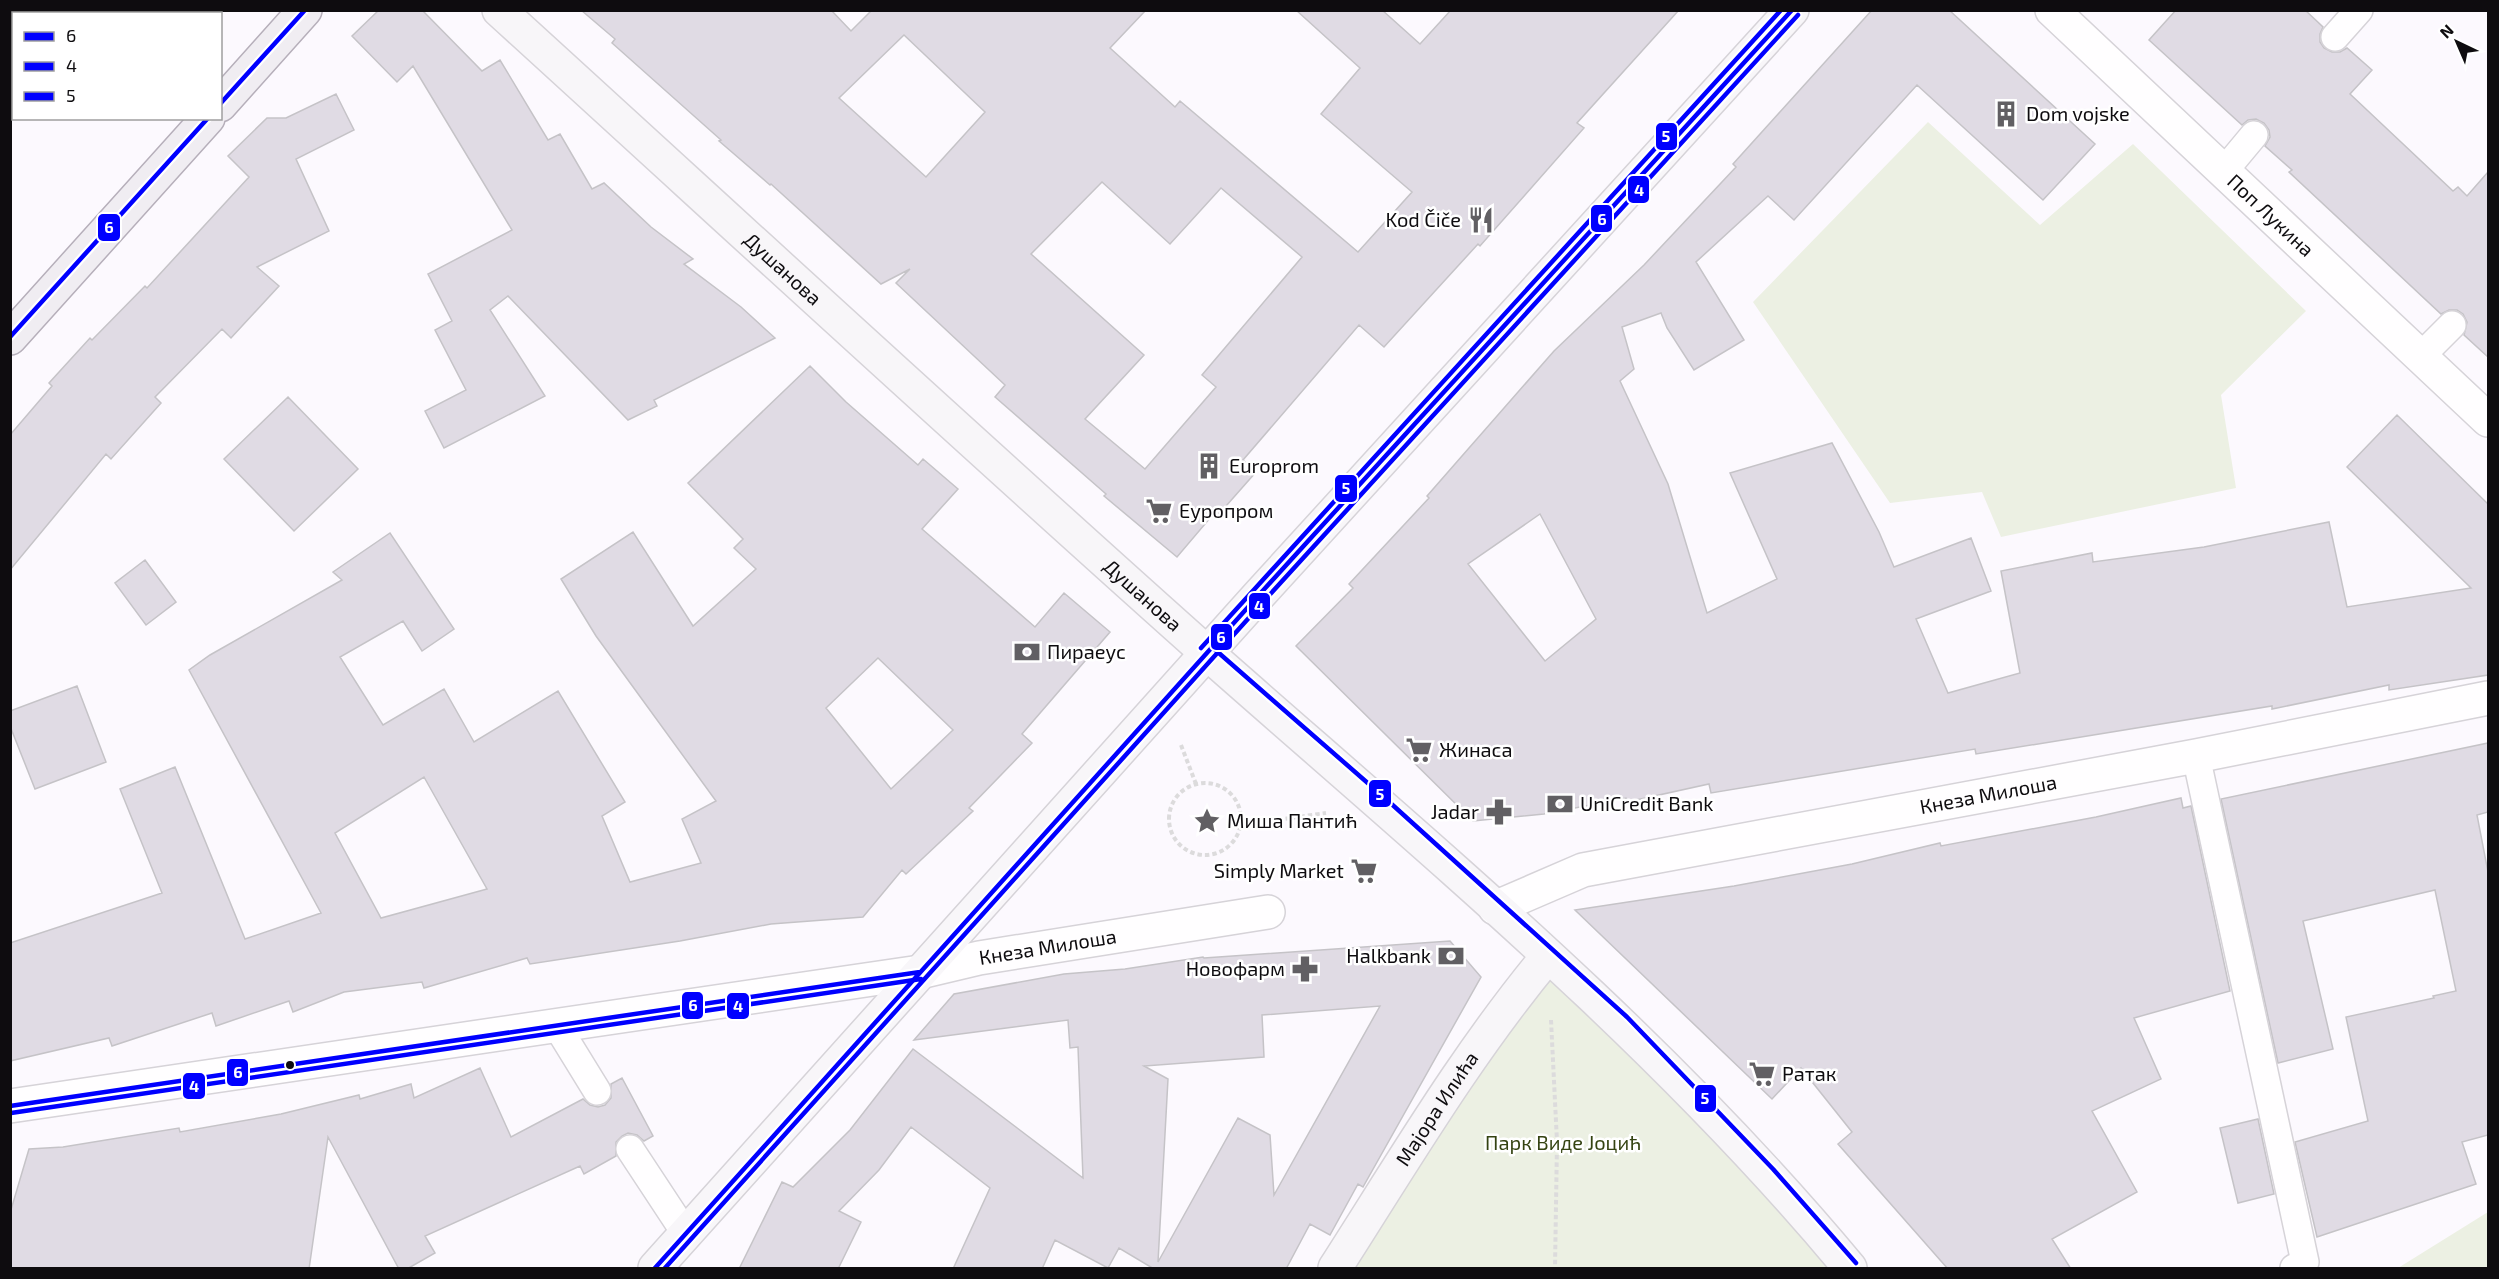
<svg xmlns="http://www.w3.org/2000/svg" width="2499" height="1279" viewBox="0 0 2499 1279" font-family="'Exo 2',sans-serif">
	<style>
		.green { fill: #ecf0e3 }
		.building { fill: #e0dbe4; stroke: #c5c3c7; stroke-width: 1.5; fill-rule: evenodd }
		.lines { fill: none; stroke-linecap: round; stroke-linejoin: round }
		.lane-casing { stroke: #d6d3d8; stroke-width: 30 }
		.street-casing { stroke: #d6d3d8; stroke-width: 36 }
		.secondary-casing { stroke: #d6d3d8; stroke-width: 36 }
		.primary-casing { stroke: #b6afba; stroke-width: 36 }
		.path { stroke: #dcdbdc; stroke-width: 4; stroke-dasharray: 4.5 3; stroke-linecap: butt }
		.lane { stroke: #fffeff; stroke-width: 27 }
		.street { stroke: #fffeff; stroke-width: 33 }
		.secondary { stroke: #f8f6f9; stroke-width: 33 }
		.primary { stroke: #f0edf2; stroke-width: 33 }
		.bus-1-casing { stroke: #fff; stroke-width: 9 }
		.bus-2-casing { stroke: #fff; stroke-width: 9 }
		.bus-3-casing { stroke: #fff; stroke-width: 9 }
		.bus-1 { stroke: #00f; stroke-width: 4.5 }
		.bus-2 { stroke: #00f; stroke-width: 4.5 }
		.bus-3 { stroke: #00f; stroke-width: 4.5 }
		.bus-dot { fill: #0e0c0f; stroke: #fff; stroke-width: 2 }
		.labels { text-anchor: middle; stroke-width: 5; stroke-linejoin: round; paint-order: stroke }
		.poi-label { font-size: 20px; fill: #0e0c0f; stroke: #fff; text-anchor: start }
		.street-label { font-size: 20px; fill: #0e0c0f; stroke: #fff }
		.park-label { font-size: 20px; fill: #344311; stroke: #fff }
		.line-badge { stroke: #fff; stroke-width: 2 }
		.badge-label { font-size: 16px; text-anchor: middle; font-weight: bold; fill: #fff }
	</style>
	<rect width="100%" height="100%" fill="#fcf9fe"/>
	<path class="green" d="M1928,122L2040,225L2133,144L2306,311L2221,395L2236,488L2001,537L1982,492L1890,503L1753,302Z
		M1548,956L1850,1268H1336Z
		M2488,1212V1268H2398Z"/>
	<path class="building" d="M379,10H422L482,71L500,60L548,140L560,134L592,189L604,183L651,227L693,259L684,264L741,307L775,338L654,400L657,406L628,420L508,296L490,310L545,396L444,448L425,411L466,390L435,330L452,321L428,274L512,230L413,66L397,82L352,36Z
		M581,10H831L851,31L872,10H1146L1110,48L1175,107L1180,101L1358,252L1412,192L1321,114L1360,68L1296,10H1382L1420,44L1451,10H1679L1577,123L1584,128L1480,246L1478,244L1384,347L1359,325L1243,460L1256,472L1219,514L1216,511L1177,557L1104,496L1106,494L995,397L1005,385L896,283L910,269L881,284L771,184L770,185L719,141L721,140L612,43L615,39ZM904,35L985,112L926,177L839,98ZM1102,182L1170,244L1221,188L1302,257L1202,375L1216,387L1145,469L1085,419L1144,355L1031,254Z
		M1872,10H1949L2095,144L2043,200L1917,85L1794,220L1768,196L1696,262L1744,340L1694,370L1667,328L1661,313L1622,327L1634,369L1620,381L1668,484L1707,613L1777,579L1730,473L1832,443L1879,532L1894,567L1971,538L1991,591L1916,619L1948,693L2020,673L2001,571L2092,553L2093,562L2204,547L2329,522L2347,607L2471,588L2347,467L2397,415L2488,504V675L2389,690V685L2272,709V706L1976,754L1975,749L1711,793L1709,784L1627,802L1626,798L1544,814L1473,821L1296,646L1353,588L1349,584L1429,498L1427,496L1554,351L1644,265L1736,167L1733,164ZM1540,514L1596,619L1545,661L1468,564Z
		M2176,10H2305L2323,27L2320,34V42L2324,48L2332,52H2340L2347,48L2372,70L2350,94L2453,191L2458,187L2467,196L2488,172V357L2464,335L2467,322L2463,314L2457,310H2449L2441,314L2289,172L2292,170L2265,146L2270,137L2269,130L2264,123L2256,119L2248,120L2242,125L2149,40Z
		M336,94L354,130L296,159L329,231L257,267L279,286L231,338L222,329L155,397L161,403L111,459L106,454L10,570V435L52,386L49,383L90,338L92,340L145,286L147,288L249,177L228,156L267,118H286Z
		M810,366L846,402L918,465L923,459L958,489L922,529L1035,627L1064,593L1110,632L1022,734L1032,743L969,808L973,811L906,874L902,870L863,917L771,924L680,941L530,964L527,958L424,988L422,982L344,992L293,1012L289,1001L216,1026L212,1013L112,1046L109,1038L10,1061V943L162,893L120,789L175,767L245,939L321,913L189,670L210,655L342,580L333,572L390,533L454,629L422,651L403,621L340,657L383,725L444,689L474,742L558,691L625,802L602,816L630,882L701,863L682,819L716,801L596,636L561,579L633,532L693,626L756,569L734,548L743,539L688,483ZM878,658L953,730L891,789L826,708ZM424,777L487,889L381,918L335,833Z
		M288,397L358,469L294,531L224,459Z
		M145,560L176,602L146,625L115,583Z
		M77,686L106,762L35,789L10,726V711Z
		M2488,743V812L2477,815L2488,872V1135L2462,1142L2476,1184L2317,1237L2295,1142L2368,1121L2346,1017L2434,998L2433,996L2456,991L2435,890L2303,921L2333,1049L2278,1063L2221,799Z
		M2181,798L2183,808L2191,806L2230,991L2134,1018L2161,1079L2092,1111L2137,1192L2052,1239L2071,1269H1948L1838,1144L1852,1132L1801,1068L1772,1099L1575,910L1734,886L1852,864L1940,843L1941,846L2096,817Z
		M1450,941L1481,977L1363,1187L1358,1184L1330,1235L1310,1224L1286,1269H1154L1119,1248L1108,1268L1055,1240L1042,1269H953L990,1188L911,1127L879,1170L839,1211L861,1222L838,1269H739L782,1182L793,1187L850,1130L913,1049L1083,1178L1078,1047L1070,1048L1068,1020L914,1040L954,994L1064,974L1125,969L1203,957L1204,958ZM1380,1006L1274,1195L1270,1135L1238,1118L1158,1262L1168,1079L1144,1066L1264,1057L1262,1015Z
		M480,1068L511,1137L583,1099L590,1105L598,1107L605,1105L611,1098V1084L622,1078L653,1136L644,1141L637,1135L628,1133L622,1136L616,1142V1156L584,1174L580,1166L425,1236L435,1253L407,1269H399L328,1137L309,1269H10V1213L29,1149L63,1147L179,1128L180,1132L281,1114L359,1095L360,1099L411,1084L414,1098Z
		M2258,1119L2274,1194L2238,1203L2220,1128Z"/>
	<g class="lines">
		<g class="lane-casing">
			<path id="lane" d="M2335,37L2359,10
				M2224,171L2254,135
				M2421,356L2452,325
				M2196,756L2305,1262L2294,1268
				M557,1026L597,1091
				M630,1149L686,1234"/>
		</g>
		<g class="street-casing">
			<g id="street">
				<path id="s1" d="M2052,10L2488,420"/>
				<path id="s2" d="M1495,908L1583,870L2196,756L2488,698"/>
				<path id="s3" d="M10,1106L920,972L979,958L1268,912"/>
			</g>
		</g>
		<g class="secondary-casing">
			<g id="secondary">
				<path id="s4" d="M499,10C735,225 969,441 1207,653C1429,849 1660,1039 1850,1268"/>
				<path d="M655,1268L1258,596L1792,10"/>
				<path id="s5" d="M1335,1268C1403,1162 1467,1053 1548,956"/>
			</g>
		</g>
		<g class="primary-casing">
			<path id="primary" d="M220,105L305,10
				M10,338L208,118"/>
		</g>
		<path class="path" d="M1181,745L1196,784
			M1169 819a36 36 0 1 1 72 0a36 36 0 1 1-72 0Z
			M1241,825L1326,813
			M1551,1020L1557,1142L1555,1268"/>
		<use href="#lane" class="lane"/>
		<use href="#street" class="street"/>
		<use href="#secondary" class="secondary"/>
		<use href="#primary" class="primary"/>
		<g class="bus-1-casing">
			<path id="bus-1" d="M220,104L305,10
				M10,337L208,118
				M10,1106L920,972
				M655,1268L1258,596L1792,10"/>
		</g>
		<g class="bus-2-casing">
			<path id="bus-2" d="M11,1113L921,979
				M665,1268L1264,601L1798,15"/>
		</g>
		<g class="bus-3-casing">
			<path id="bus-3" d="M1212,647L1386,799L1627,1017L1773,1169L1856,1263
				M1201,648L1781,10"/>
		</g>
		<use href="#bus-1" class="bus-1"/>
		<use href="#bus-2" class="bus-2"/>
		<use href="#bus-3" class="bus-3"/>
	</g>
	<defs>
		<g id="building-bare" transform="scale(2.07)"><path d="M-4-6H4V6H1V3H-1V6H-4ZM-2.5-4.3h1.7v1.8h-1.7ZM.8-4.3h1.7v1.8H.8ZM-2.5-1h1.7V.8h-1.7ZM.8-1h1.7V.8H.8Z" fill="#615f63" stroke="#fff" stroke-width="2.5" paint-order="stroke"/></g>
		<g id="restaurant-bare" transform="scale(2.07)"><path d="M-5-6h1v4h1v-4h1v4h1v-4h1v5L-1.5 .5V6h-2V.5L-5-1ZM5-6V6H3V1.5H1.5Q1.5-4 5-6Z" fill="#615f63" stroke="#fff" stroke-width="2.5" paint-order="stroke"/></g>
		<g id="supermarket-bare" transform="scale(2.07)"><path d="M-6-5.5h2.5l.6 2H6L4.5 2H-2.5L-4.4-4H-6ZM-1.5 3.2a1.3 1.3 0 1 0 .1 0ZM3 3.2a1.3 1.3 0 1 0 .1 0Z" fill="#615f63" stroke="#fff" stroke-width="2.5" paint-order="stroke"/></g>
		<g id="bank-bare" transform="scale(2.07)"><path d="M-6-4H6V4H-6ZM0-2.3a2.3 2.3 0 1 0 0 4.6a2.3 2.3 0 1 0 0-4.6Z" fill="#615f63" stroke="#fff" stroke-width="2.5" paint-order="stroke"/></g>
		<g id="pharmacy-bare" transform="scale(2.07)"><path d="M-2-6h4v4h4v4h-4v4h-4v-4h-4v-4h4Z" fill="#615f63" stroke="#fff" stroke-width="2.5" paint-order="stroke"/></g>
		<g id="sight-bare" transform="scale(2.07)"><path d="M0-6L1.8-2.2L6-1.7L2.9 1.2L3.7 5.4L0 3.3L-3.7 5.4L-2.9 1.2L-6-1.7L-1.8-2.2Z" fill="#615f63" stroke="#fff" stroke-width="2.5" paint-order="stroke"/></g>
	</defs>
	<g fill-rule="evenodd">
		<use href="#building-bare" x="2006" y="114"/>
		<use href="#restaurant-bare" x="1481" y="220"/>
		<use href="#building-bare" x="1209" y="466"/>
		<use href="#supermarket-bare" x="1159" y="511"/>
		<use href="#bank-bare" x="1027" y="652"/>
		<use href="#supermarket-bare" x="1419" y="750"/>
		<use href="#bank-bare" x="1560" y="804"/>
		<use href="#pharmacy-bare" x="1499" y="812"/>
		<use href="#sight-bare" x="1207" y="821"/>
		<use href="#supermarket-bare" x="1364" y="871"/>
		<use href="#bank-bare" x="1451" y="956"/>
		<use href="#pharmacy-bare" x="1305" y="969"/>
		<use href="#supermarket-bare" x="1762" y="1074"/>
	</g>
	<circle class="bus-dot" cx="290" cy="1065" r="5"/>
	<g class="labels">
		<g class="poi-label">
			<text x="2026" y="121">Dom vojske</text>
			<text x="1461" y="227" text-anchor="end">Kod Čiče</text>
			<text x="1229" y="473">Europrom</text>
			<text x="1179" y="518">Еуропром</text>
			<text x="1047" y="659">Пираеус</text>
			<text x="1439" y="757">Жинаса</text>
			<text x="1580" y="811">UniCredit Bank</text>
			<text x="1479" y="819" text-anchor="end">Jadar</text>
			<text x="1227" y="828">Миша Пантић</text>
			<text x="1344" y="878" text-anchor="end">Simply Market</text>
			<text x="1431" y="963" text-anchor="end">Halkbank</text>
			<text x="1285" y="976" text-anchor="end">Новофарм</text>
			<text x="1782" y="1081">Ратак</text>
		</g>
		<g class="street-label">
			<text dy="7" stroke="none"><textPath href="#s1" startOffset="300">Поп Лукина</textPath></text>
			<text dy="7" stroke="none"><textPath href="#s4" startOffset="384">Душанова</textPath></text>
			<text dy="7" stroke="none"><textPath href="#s4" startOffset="870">Душанова</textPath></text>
			<text dy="7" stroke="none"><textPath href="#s2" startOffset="508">Кнеза Милоша</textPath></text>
			<text dy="7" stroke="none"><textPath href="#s3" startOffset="1050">Кнеза Милоша</textPath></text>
			<text dy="7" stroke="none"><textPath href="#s5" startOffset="189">Мајора Илића</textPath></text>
		</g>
		<g class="park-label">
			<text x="1563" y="1150">Парк Виде Јоцић</text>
		</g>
	</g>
	<g class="line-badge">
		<rect x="1655" y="122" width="23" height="29" rx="6" fill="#00f"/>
		<rect x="1627" y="175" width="23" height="29" rx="6" fill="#00f"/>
		<rect x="1590" y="204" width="23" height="29" rx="6" fill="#00f"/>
		<rect x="97" y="213" width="24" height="29" rx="6" fill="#00f"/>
		<rect x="1334" y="474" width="24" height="29" rx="6" fill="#00f"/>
		<rect x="1248" y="592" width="23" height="28" rx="6" fill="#00f"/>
		<rect x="1210" y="623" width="23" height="28" rx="6" fill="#00f"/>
		<rect x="1368" y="779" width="24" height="29" rx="6" fill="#00f"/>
		<rect x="681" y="991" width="23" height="29" rx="6" fill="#00f"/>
		<rect x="726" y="992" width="24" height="28" rx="6" fill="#00f"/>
		<rect x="226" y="1058" width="23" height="29" rx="6" fill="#00f"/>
		<rect x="182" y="1072" width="24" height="28" rx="6" fill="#00f"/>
		<rect x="1694" y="1084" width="23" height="29" rx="6" fill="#00f"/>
	</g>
	<g class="badge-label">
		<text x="1666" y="142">5</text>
		<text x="1639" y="196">4</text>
		<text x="1602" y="225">6</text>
		<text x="109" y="233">6</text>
		<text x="1346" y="494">5</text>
		<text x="1259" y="612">4</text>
		<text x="1221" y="643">6</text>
		<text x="1380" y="800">5</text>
		<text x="693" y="1011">6</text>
		<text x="738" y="1012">4</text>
		<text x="238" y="1078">6</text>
		<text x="194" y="1092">4</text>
		<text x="1705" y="1104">5</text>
	</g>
	<rect width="2499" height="1279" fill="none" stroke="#0e0c0f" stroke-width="24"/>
	<rect x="12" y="12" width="210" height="108" fill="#ffffff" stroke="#9f9e9f" stroke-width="1.5"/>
	<rect x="24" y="32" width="30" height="9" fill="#0000ff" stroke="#9f9e9f" stroke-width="1.5"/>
	<text x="66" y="42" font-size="18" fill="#0e0c0f">6</text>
	<rect x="24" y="62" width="30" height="9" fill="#0000ff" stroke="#9f9e9f" stroke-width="1.5"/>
	<text x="66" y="72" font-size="18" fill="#0e0c0f">4</text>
	<rect x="24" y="92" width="30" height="9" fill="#0000ff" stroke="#9f9e9f" stroke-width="1.5"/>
	<text x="66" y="102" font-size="18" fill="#0e0c0f">5</text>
	<g transform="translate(2457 42) rotate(316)" stroke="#ffffff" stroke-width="4.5" paint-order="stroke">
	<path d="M0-4.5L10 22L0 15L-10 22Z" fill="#0e0c0f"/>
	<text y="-9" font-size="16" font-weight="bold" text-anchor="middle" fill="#0e0c0f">N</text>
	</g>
</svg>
